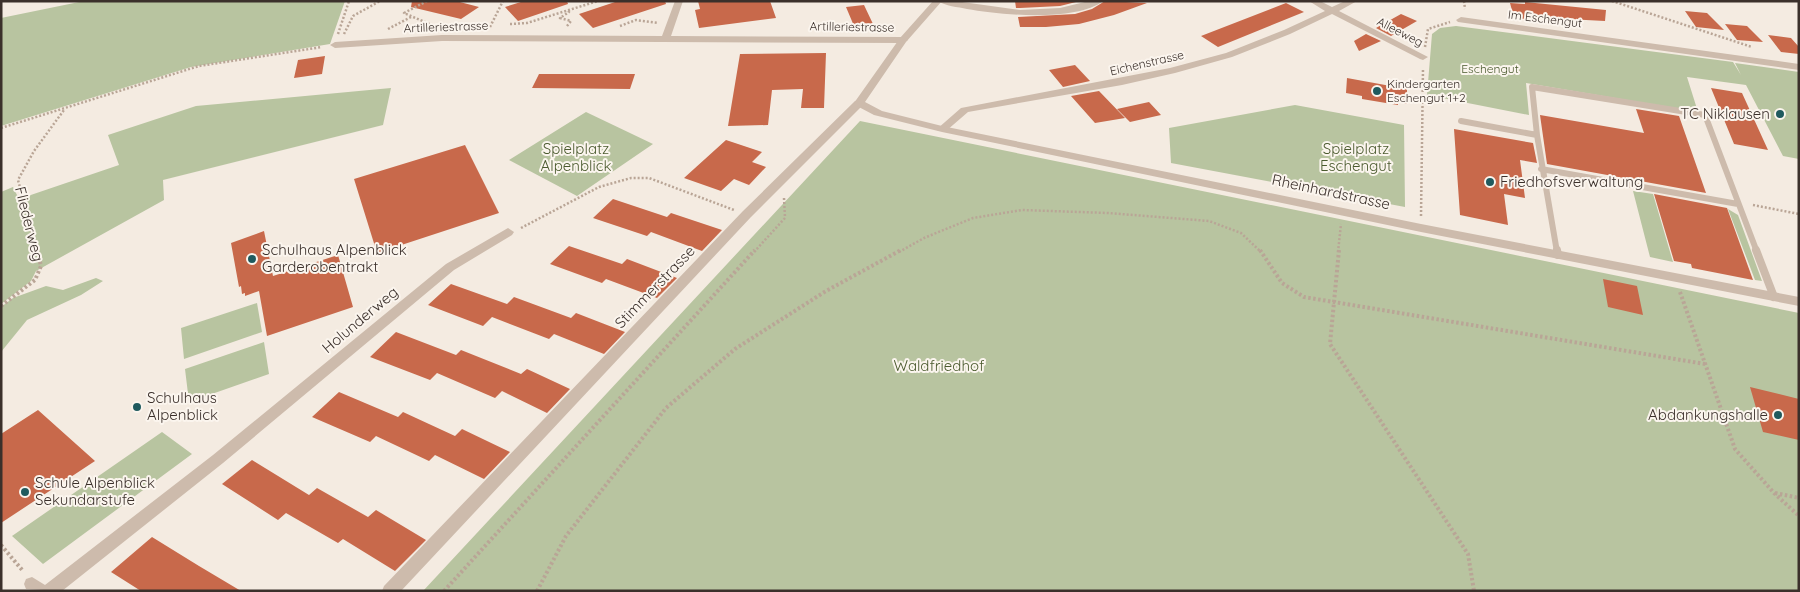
<svg xmlns="http://www.w3.org/2000/svg" width="1800" height="592" viewBox="0 0 1800 592" font-family="Quicksand,sans-serif">
	<style>
		.green { fill: #b8c4a0 }
		.building { fill: #c8694b }
		.lines { fill: none; stroke-linecap: round; stroke-linejoin: round }
		.path-far1 { stroke: #b9a596; stroke-width: 2.5; stroke-dasharray: 2 2; stroke-linecap: butt }
		.path { stroke: #b9a596; stroke-width: 4; stroke-dasharray: 2.5 2.5; stroke-linecap: butt }
		.service-far1 { stroke: #cdbbac; stroke-width: 6 }
		.service { stroke: #cdbbac; stroke-width: 8 }
		.minor { fill: #cdbbac; fill-rule: evenodd }
		.tertiary { fill: #cdbbac; fill-rule: evenodd }
		.poi-dot { fill: #1f5a5e; stroke: #fbf5ee; stroke-width: 2 }
		.labels { text-anchor: middle; stroke-width: 4; stroke-linejoin: round; paint-order: stroke }
		.far-street-label { font-size: 12px; fill: #3b302b; stroke: #fbf5ee }
		.far-park-label { font-size: 12px; fill: #4a5a2e; stroke: #fbf5ee }
		.far-poi-label { font-size: 12px; fill: #3b302b; stroke: #fbf5ee; text-anchor: start }
		.poi-label { font-size: 15px; fill: #3b302b; stroke: #fbf5ee; text-anchor: start }
		.park-label { font-size: 15px; fill: #4a5a2e; stroke: #fbf5ee }
		.street-label { font-size: 15px; fill: #3b302b; stroke: #fbf5ee }
	</style>
	<rect width="100%" height="100%" fill="#f4ebe1"/>
	<path class="green" d="M84,1H345L330,44L191,67L1,126V18Z
		M1456,26L1733,62L1741,75L1735,63L1799,72V159L1783,156L1746,85L1687,77L1698,112L1526,83L1529,115L1427,95L1432,34L1440,28Z
		M391,88L383,125L163,180L164,200L36,271L31,281L1,304V192L13,187L19,199L119,165L108,135L196,106Z
		M1295,105L1404,125L1405,207L1171,163L1169,128Z
		M586,112L653,144L577,196L509,160Z
		M860,121L1799,313V591H423Z
		M1633,191L1653,194L1673,262L1650,257Z
		M1728,209L1738,215L1762,281L1755,280Z
		M96,278L103,281L81,295L27,320L1,352V307L13,298L46,286L63,290Z
		M257,303L262,332L184,359L181,328Z
		M264,342L269,374L189,402L185,369Z
		M162,432L192,454L43,564L12,536Z"/>
	<path class="building" d="M412,1H456L479,7L461,19L411,7Z
		M524,1H567L568,4L518,21L505,7Z
		M618,1H665L666,4L593,28L579,14Z
		M698,1H770L776,18L699,28L695,10L700,9Z
		M1015,1H1080L1060,6L1020,8H1016Z
		M1105,1L1147,3L1114,15L1079,24L1046,27H1020L1018,17L1075,14L1092,9Z
		M1525,2L1606,10L1605,21L1567,19L1535,15L1537,20L1514,18L1510,3L1525,4Z
		M1286,3L1304,12L1218,47L1201,36Z
		M864,5L873,24L854,26L846,7Z
		M1685,11L1707,13L1724,30L1696,27Z
		M1401,14L1417,21L1391,36L1376,28Z
		M1725,24L1747,26L1763,42L1737,40Z
		M1366,34L1381,41L1359,51L1354,41Z
		M1768,35L1791,38L1799,47V54L1781,52Z
		M826,53L824,108H801L803,89L772,90L768,125L728,126L740,54Z
		M325,56L322,74L294,78L298,60Z
		M1075,65L1090,81L1063,87L1049,70Z
		M539,74H635L630,89L532,88Z
		M1347,78L1407,89V104L1398,102V105L1362,99V96L1346,93Z
		M1711,88L1742,93L1768,150L1734,144Z
		M1099,91L1125,118L1095,123L1071,96Z
		M1149,102L1161,115L1130,122L1117,109Z
		M1636,109L1679,116L1706,193L1547,164L1540,115L1644,133Z
		M1454,129L1533,143L1537,163L1520,160L1525,198L1504,194L1508,225L1460,215Z
		M726,140L762,152L752,162L766,167L749,185L734,179L721,191L684,178Z
		M465,145L499,213L377,253L354,179Z
		M1654,194L1727,208L1753,280L1692,268L1691,264L1674,261Z
		M613,199L667,217L671,213L722,230L702,251L651,232L647,236L593,218Z
		M264,231L273,276L338,255L353,307L267,336L259,291L245,296V293L242,294L241,286L239,287L231,243Z
		M569,246L622,264L627,259L677,278L657,298L606,279L602,283L550,264Z
		M1603,279L1637,286L1643,315L1608,307Z
		M451,284L507,304L514,297L571,318L576,313L625,332L604,354L554,334L549,339L492,317L483,326L428,305Z
		M396,332L456,355L461,350L521,374L527,369L570,389L547,413L502,391L495,398L437,373L430,380L370,357Z
		M1750,387L1799,399V440L1763,432Z
		M339,392L398,417L403,412L455,436L462,429L510,452L484,479L435,455L429,461L376,436L370,442L312,417Z
		M38,410L95,461L1,523V434Z
		M252,460L309,495L317,488L368,517L376,510L426,540L395,571L343,539L338,543L286,513L278,520L222,484Z
		M152,537L199,566L241,591H141L111,572Z"/>
	<g class="lines">
		<path class="path-far1" d="M427,1L404,13L434,26
			M1464,1L1465,9
			M1612,1L1752,47
			M510,24L527,23L598,1
			M567,26L571,21L560,18L569,12L568,9
			M620,26L636,20L658,23
			M490,27L503,1
			M388,29L411,17
			M338,34L349,1
			M344,34L353,16L380,1
			M1425,47L1428,29L1450,22
			M1,128L199,66L322,47
			M1753,205L1799,214
			M1421,216L1423,68
			M521,228L599,187L631,178H649L734,210
			M37,252L18,180L34,151L64,110
			M754,252L785,218L784,198
			M899,252L924,238L973,218L1022,210L1108,213L1209,221L1241,233L1261,252
			M1338,252L1341,224"/>
		<path class="path" d="M1260,250L1282,283L1304,297L1705,364
			M1339,250L1330,344L1468,554L1474,591
			M1680,292L1735,449L1774,493L1799,516
			M1,306L35,280L41,266L37,250
			M1775,493L1799,498
			M1,545L23,571
			M444,591L755,250
			M537,591L566,536L666,408L735,349L826,291L901,250"/>
		<path class="service-far1" d="M1461,121L1537,135L1557,252
			M1537,135L1532,87L1705,115L1757,252
			M1541,169L1738,204"/>
		<path class="service" d="M1557,250L1558,255
			M1756,250L1774,297"/>
		<path class="minor" d="M675,1H683L671,36L903,37L908,40L903,43L442,41L335,48L330,45L335,42L442,35L662,36Z
			M938,1H955L1020,10L1060,8L1089,1H1103C1076,22 1000,15 967,9C958,7 945,6 938,1Z
			M1309,1H1320L1332,7L1345,1H1357L1339,11L1428,57L1423,60L1420,59L1332,14L1290,34L1232,57L1175,73L1122,85L968,112L946,131H938L937,129L961,108L1170,68L1226,53L1284,30L1325,11Z
			M1461,17L1799,64V70L1458,22L1456,20Z
			M859,100L864,103L863,105L751,217L401,591H382L384,586L743,211L855,101Z
			M508,228L514,232L512,235L454,270L223,463L62,591L26,589L24,584L26,579L32,577L45,585L213,455L446,264Z"/>
		<path class="tertiary" d="M933,1H942L906,42L865,102L882,111L942,126L1421,224L1799,297V306L1421,232L942,132L874,115L855,105L854,103L900,38Z"/>
	</g>
	<g class="poi-dot">
		<circle cx="1377" cy="91" r="5"/>
		<circle cx="1780" cy="114" r="5"/>
		<circle cx="1490" cy="182" r="5"/>
		<circle cx="252" cy="259" r="5"/>
		<circle cx="137" cy="407" r="5"/>
		<circle cx="1778" cy="415" r="5"/>
		<circle cx="25" cy="492" r="5"/>
	</g>
	<g class="labels">
		<g class="far-street-label">
			<text transform="translate(1545 19) rotate(7)" y="4">Im Eschengut</text>
			<text transform="translate(446 27) rotate(-2)" y="4">Artilleriestrasse</text>
			<text transform="translate(852 27) rotate(1)" y="4">Artilleriestrasse</text>
			<text transform="translate(1400 32) rotate(27)" y="4">Alleeweg</text>
			<text transform="translate(1147 63) rotate(-13)" y="4">Eichenstrasse</text>
		</g>
		<g class="far-park-label">
			<text x="1490" y="73">Eschengut</text>
		</g>
		<g class="far-poi-label">
			<text x="1387" y="88">Kindergarten<tspan x="1387" dy="14">Eschengut 1+2</tspan></text>
		</g>
		<g class="poi-label">
			<text x="1770" y="119" text-anchor="end">TC Niklausen</text>
			<text x="1500" y="187">Friedhofsverwaltung</text>
			<text x="262" y="255">Schulhaus Alpenblick<tspan x="262" dy="17">Garderobentrakt</tspan></text>
			<text x="147" y="403">Schulhaus<tspan x="147" dy="17">Alpenblick</tspan></text>
			<text x="1768" y="420" text-anchor="end">Abdankungshalle</text>
			<text x="35" y="488">Schule Alpenblick<tspan x="35" dy="17">Sekundarstufe</tspan></text>
		</g>
		<g class="park-label">
			<text x="576" y="154">Spielplatz<tspan x="576" dy="17">Alpenblick</tspan></text>
			<text x="1356" y="154">Spielplatz<tspan x="1356" dy="17">Eschengut</tspan></text>
			<text x="939" y="371">Waldfriedhof</text>
		</g>
		<g class="street-label">
			<text transform="translate(1331 192) rotate(12)" y="5">Rheinhardstrasse</text>
			<text transform="translate(29 224) rotate(76)" y="5">Fliederweg</text>
			<text transform="translate(655 287) rotate(-46)" y="5">Stimmerstrasse</text>
			<text transform="translate(360 320) rotate(-40)" y="5">Holunderweg</text>
		</g>
	</g>
	<rect width="1800" height="592" fill="none" stroke="#3b302b" stroke-width="5"/>
</svg>
